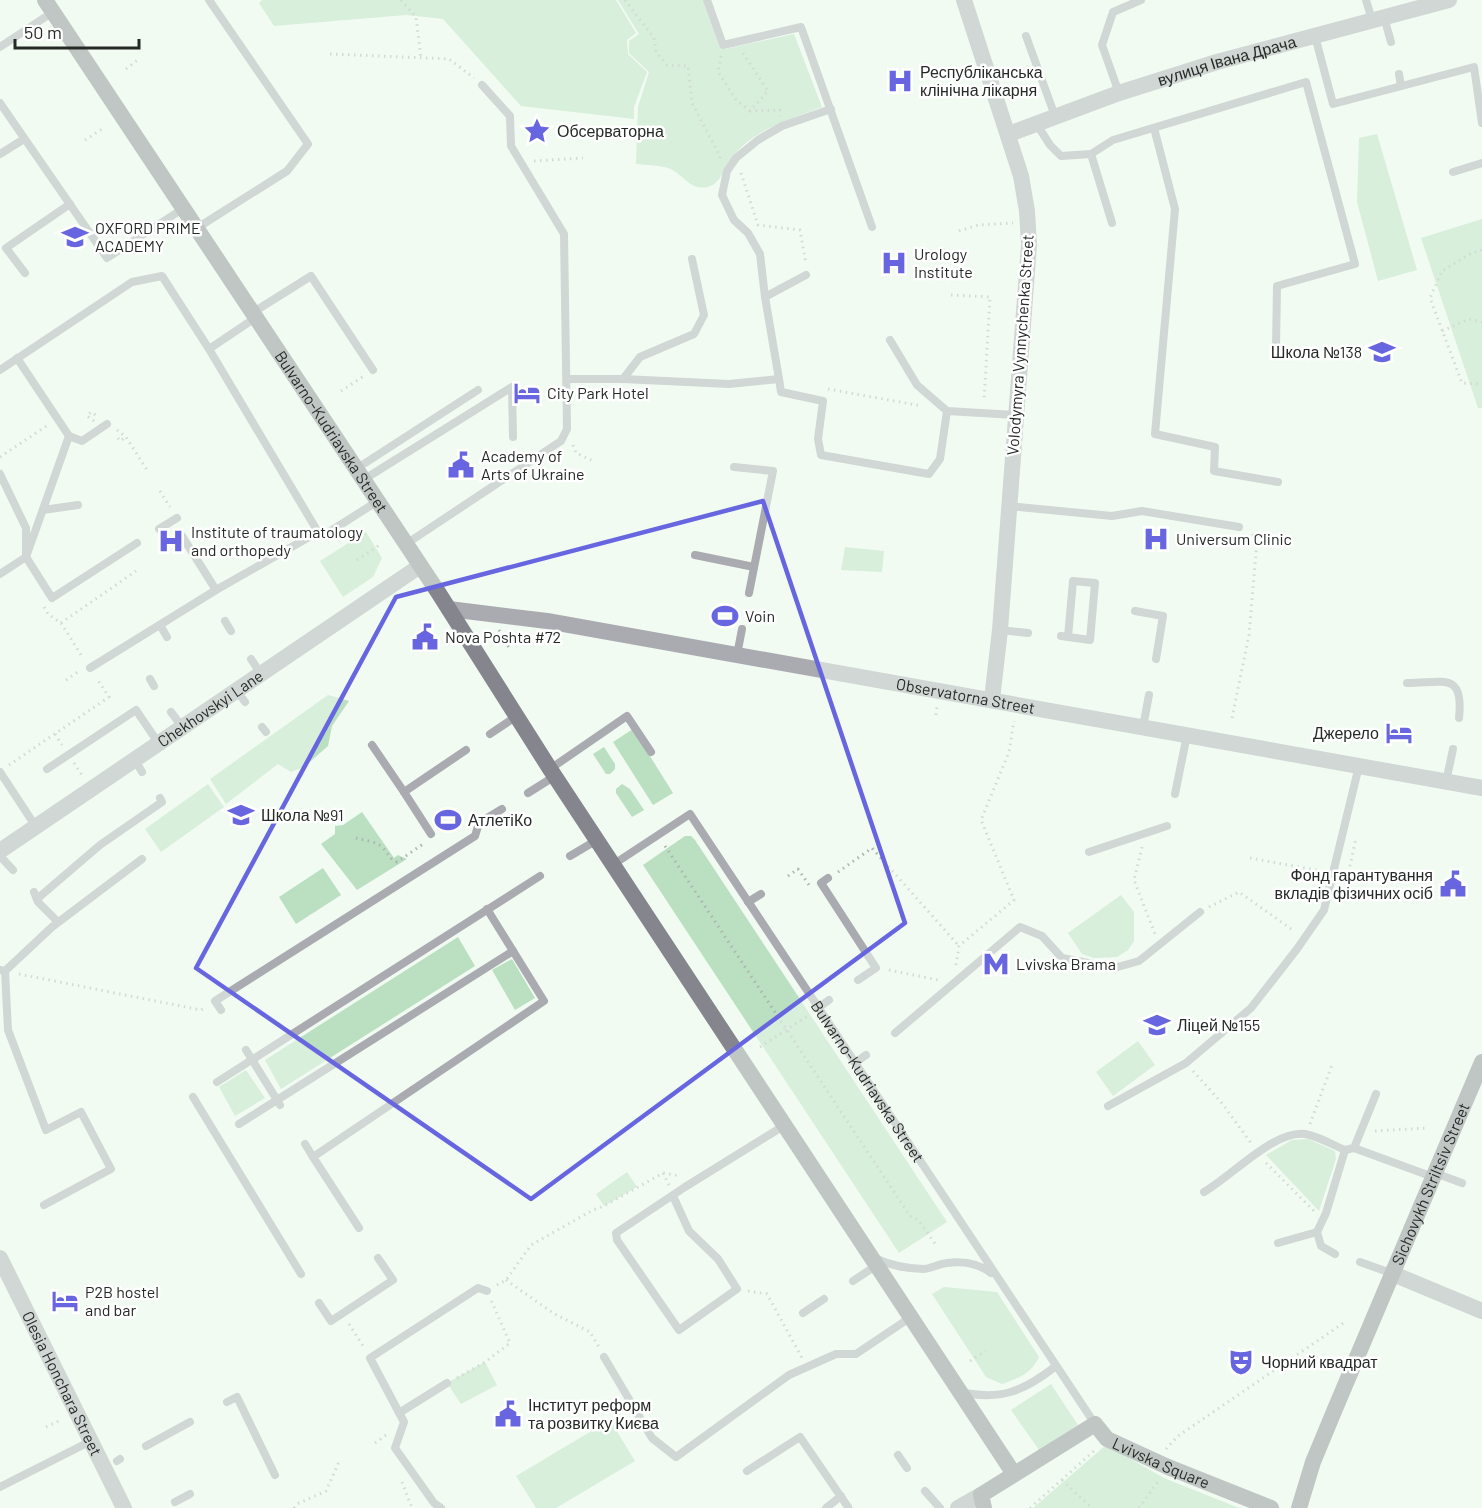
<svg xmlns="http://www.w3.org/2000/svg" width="1482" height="1508" viewBox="0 0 1482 1508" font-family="Barlow,sans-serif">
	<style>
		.green { fill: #badfc1 }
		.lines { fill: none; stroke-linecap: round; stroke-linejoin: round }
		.path { stroke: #adb5ae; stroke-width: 3; stroke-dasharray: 1.5 4.5; stroke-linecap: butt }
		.service { stroke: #aaabb0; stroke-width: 8 }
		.minor { stroke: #aaabb0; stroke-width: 16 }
		.tertiary { stroke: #aaabb0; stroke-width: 16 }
		.secondary { stroke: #85868d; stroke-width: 16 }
		.marked { fill: none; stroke: #6766e0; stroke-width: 4.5; stroke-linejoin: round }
		.labels { text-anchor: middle; stroke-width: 5; stroke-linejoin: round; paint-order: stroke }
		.street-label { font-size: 16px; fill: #262a27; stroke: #fff }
		.poi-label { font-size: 16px; fill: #262a27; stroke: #fff; text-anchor: start }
	</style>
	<rect width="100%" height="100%" fill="#f1fbf2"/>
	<path class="green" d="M262,0H616L636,33L627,40L628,54L647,72L634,107V119L521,106L443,19L406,15L274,26L259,3Z
		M618,0H703L719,46L725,49L794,34L822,107C791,119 755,129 734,155C725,165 722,183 708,187C689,191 683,173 668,168C658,165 646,165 636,164L638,107L649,72L629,53V41L639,34Z
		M1377,134L1417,270L1378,281L1357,202L1359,138Z
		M1482,219V408H1478L1421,238Z
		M366,532L382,558L373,577L343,597L320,561Z
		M845,547L884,551L882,572L841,570Z
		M328,695L349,701L332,726L328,746L304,767L291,772L278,764L226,804L210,779Z
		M633,729L673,793L653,805L613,742Z
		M604,747L615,764V769L610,774H606L593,754Z
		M208,784L224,807L161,852L145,829Z
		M622,784L630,789L644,810L632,817L616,793V789Z
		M362,812L394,858L398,855L407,859L357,890L321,844L335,834V826L343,825Z
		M685,836H691L695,840L947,1222L899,1253L643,865Z
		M323,868L341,895L296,924L279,897Z
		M1121,895L1134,912V941L1128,950L1117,957L1094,958L1082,954L1068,933Z
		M458,937L475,966L281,1089L265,1060Z
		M512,959L535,998L515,1010L492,970Z
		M1138,1041L1155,1065L1113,1096L1096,1072Z
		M246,1070L265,1098L235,1116L219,1087Z
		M1308,1139L1335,1151L1336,1159L1319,1211L1266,1155L1292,1140Z
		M627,1172L637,1187L604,1206L596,1194Z
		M944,1287L997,1292L1039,1357C1031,1374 1019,1378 1002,1384L986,1377L932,1294Z
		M485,1362L497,1385L461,1404L447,1383Z
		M1051,1384L1078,1425L1039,1450L1011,1410Z
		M610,1420L635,1461L556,1508H536L516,1476Z
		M1106,1445L1164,1478L1239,1508H1033Z"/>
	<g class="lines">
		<path class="path" d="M401,0L416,17L421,58
			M625,0L654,38L656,52L667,65L688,66L692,103L720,156V160
			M743,53L768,91L750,111L780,110L781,116
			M330,54L449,59L474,78
			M721,56L718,72L736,100L750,111
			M126,69L139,59
			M85,140L102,129
			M534,161L583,158
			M741,173L758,225L800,230L806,264
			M959,231L978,225L1013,223
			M1482,250L1470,254L1442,271L1430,298L1462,383L1482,384
			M951,295L990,297L984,401
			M1442,331L1469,319L1482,322
			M828,389L922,406
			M341,391L364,376
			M94,421L87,416L91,412L97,416
			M117,430L126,437L147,470
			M118,438L120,441L126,437
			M573,445L576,453L593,461
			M0,457L48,425
			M160,491L170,507
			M357,560L381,544
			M44,607L48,614L61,623L83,658
			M61,623L136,571
			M499,630L510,649
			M66,680L79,671
			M936,715L937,707
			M1232,718L1249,635L1257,541L1250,530
			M55,734L62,745
			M74,763L82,775
			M9,765L109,697L97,679
			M356,838C365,841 377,841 383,848C389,854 389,859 397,862L423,844
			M665,846L910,1216L918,1220L936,1245
			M1142,847L1134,880L1155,934
			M1250,858L1321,871
			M838,872L872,848L959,946
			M1345,875H1348L1356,838
			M788,876L798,869L809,885
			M1209,907L1239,892L1294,931
			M956,965L959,946L1014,900L981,820L1009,752L1014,721
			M889,970L938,980
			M19,974L201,1010L206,1007
			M760,1047L809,1015
			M1193,1071L1221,1102L1251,1143
			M1310,1124L1333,1062
			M1375,1131L1427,1128
			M1266,1163L1314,1211
			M663,1173L669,1185
			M506,1280L553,1313L590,1332L599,1347
			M497,1285L506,1280L531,1245L593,1210L604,1206L663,1173L680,1176
			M748,1291L767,1294L802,1358
			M349,1324L365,1349
			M970,1361L986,1351
			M457,1378L485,1362L510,1343L491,1300
			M46,1427L59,1421
			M375,1443L386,1435
			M1166,1449L1178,1436L1345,1322
			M1062,1480L1092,1508
			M402,1482L412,1508
			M294,1508L297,1504L326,1491L339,1462
			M1030,1508L1096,1449
			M1139,1508L1159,1480"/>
		<g class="service">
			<path d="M707,0L723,45L801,27L872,227"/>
			<path d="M1366,0L1372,20"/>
			<path d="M1384,17L1391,42"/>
			<path d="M1026,36L1055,116"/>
			<path d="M1315,36L1333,104L1474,67L1482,123"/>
			<path d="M0,47L53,12"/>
			<path d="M1399,74L1401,86"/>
			<path d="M1119,93L1102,45L1113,12L1141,0"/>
			<path d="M0,103L107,258L184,208"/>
			<path d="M1036,123L1050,145L1061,156L1091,154L1112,223"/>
			<path d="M1154,128L1175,209L1155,434L1215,447L1214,471L1278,482"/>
			<path d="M0,154L24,139"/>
			<path d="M1091,154L1113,140L1306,82L1355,264L1277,286L1276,348"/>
			<path d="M1453,172L1482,163"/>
			<path d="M197,228L287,171L308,144L209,0"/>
			<path d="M25,273L6,248L70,204"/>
			<path d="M765,297L760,254L748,233L734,220L722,195L727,171L736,158L758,140L782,126L831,109"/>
			<path d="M252,313L311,276L373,370"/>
			<path d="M890,340L917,385L947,411L1015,415"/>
			<path d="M209,349L255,318"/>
			<path d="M17,358L69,436L82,441L107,424"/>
			<path d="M0,370L132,282L162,276L209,349L318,532"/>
			<path d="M568,379H623L729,384L779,379L781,392L823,401L818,439L821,455L929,474L940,459L947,411"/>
			<path d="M623,379L640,357L694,334L704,315L692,259"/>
			<path d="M779,379L765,297L806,275"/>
			<path d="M734,467L773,471L749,593"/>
			<path d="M356,469L478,390"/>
			<path d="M0,474L26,528V557L52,598L137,543"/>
			<path d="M363,480L512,387L513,437"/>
			<path d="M1008,506L1112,516L1142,511L1239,527"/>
			<path d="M43,510L78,505"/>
			<path d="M159,529L177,518"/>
			<path d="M182,536L216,590"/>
			<path d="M406,544L561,441L567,429L564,234L511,146L510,116L482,85"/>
			<path d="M695,555L754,567"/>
			<path d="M0,574L26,557L69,436"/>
			<path d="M1135,611L1163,616L1156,659"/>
			<path d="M225,621L231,631"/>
			<path d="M160,625L167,637"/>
			<path d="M1000,630L1028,633"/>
			<path d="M1061,636L1090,640L1095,583L1073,581L1068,637"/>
			<path d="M737,655L742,629"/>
			<path d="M251,659L261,674"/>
			<path d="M90,668L216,590L318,532H329L378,501"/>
			<path d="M150,679L154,686"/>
			<path d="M1407,683C1443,683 1464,671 1459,718"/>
			<path d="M237,691L245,702"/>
			<path d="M171,712L183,728"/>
			<path d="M262,727L266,732"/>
			<path d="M1143,727L1149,695"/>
			<path d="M490,734L517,716"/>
			<path d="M372,745L404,792"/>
			<path d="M135,760L142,772"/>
			<path d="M47,769L136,710L159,744"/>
			<path d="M550,769L627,716L651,752"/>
			<path d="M0,772L36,827"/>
			<path d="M1446,782L1453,749"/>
			<path d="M528,793L555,776"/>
			<path d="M1175,794L1187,735"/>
			<path d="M431,834L404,792L466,750"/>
			<path d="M1089,852L1167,826"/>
			<path d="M0,856L13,870"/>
			<path d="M570,856L597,840"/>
			<path id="s1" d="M614,864L690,814L1095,1424"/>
			<path d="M828,878L821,883L876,968L858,980"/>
			<path d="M34,892L38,902L58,922"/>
			<path d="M37,899L100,845L162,802L160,798"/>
			<path d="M748,902L761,894"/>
			<path d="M0,970L5,971L8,1030L46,1130L81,1112L111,1169L44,1205"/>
			<path d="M5,971L52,927L142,859"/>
			<path d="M818,1008L829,1000"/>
			<path d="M221,1010L215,1001L475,836L479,823L502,809"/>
			<path d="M895,1033L1020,927L1042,936L1062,958L1114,968L1139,961L1200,912"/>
			<path d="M855,1063L866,1055"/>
			<path d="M217,1082L540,876"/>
			<path d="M193,1097L301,1274"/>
			<path d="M280,1105L277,1100L513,951"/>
			<path d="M1108,1106L1186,1063L1251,1008L1297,949L1324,910L1359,766"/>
			<path d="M239,1124L277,1100L246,1050"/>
			<path d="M305,1144L313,1157"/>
			<path d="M1354,1148L1376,1094"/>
			<path d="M1345,1150L1354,1148L1433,1177"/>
			<path d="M1435,1173L1462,1183"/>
			<path d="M1204,1192C1232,1176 1274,1130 1305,1134C1318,1136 1333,1145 1345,1150L1326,1213L1317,1232L1321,1246L1335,1254"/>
			<path d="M673,1196L689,1231L718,1259L737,1289L679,1330L617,1240L616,1233L685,1187L785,1125"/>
			<path d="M359,1228L313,1157L544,1001L487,909"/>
			<path d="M1278,1243L1317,1232"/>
			<path d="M874,1258C890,1265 906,1269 924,1269C932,1268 939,1264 947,1263C963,1261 978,1263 991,1273"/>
			<path d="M1360,1262L1391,1273"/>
			<path d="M853,1281L877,1265"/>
			<path d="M319,1303L331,1321L393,1280L378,1258"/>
			<path d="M803,1313L824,1299"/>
			<path d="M604,1357L652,1438L676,1457L789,1375L836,1354H856L911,1317"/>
			<path d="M960,1392C1001,1401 1024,1391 1056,1366"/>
			<path d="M227,1402L237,1397L275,1475"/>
			<path d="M399,1413L447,1383"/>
			<path d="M146,1446L190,1422"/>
			<path d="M898,1455L907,1468"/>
			<path d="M117,1461L120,1459"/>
			<path d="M747,1471L800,1437L848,1507"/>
			<path d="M0,1487L91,1441"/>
			<path d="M925,1491L940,1508"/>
			<path d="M175,1502L190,1494"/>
			<path d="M441,1508L434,1503L395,1448L404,1422L370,1358L478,1288L487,1291"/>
			<path d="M826,1508L841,1496"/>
		</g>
		<g class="minor">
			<path d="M964,0L1021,176L1027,211L1029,245L1000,630L992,699"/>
			<path id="s2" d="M1009,134L1119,93L1217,62L1449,0"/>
			<path id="s3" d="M449,609L547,621L1482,788"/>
			<path id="s4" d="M0,851L420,566"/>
			<path d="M1391,1273L1482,1311"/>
		</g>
		<g class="tertiary">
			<path id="s5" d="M0,1258L124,1508"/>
			<path d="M958,1508L981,1495"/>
		</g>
		<g class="secondary">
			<path id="s6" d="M45,0L438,592L550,769L1014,1474"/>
			<path id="s7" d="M984,1508L981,1495L1095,1424L1107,1439L1168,1467L1271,1508"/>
			<path id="s8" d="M1299,1508L1313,1462L1335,1409L1482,1062"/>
		</g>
	</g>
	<path d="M0 0H1482V1508H0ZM763,501L905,923L531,1199L196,968L396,597Z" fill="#f1fbf2" fill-opacity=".55" fill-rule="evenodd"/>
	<path class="marked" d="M763,501L905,923L531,1199L196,968L396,597Z"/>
	<defs>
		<g id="hospital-bare" transform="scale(2.07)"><path d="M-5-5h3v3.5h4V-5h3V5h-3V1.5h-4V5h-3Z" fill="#6766e0" stroke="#fff" stroke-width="2.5" paint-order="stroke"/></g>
		<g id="sight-bare" transform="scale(2.07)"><path d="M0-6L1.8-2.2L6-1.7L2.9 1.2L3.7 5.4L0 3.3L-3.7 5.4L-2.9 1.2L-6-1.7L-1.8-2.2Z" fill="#6766e0" stroke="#fff" stroke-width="2.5" paint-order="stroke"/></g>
		<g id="school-bare" transform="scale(2.07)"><path d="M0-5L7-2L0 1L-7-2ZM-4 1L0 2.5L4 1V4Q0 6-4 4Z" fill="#6766e0" stroke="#fff" stroke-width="2.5" paint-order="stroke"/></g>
		<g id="hotel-bare" transform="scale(2.07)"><path d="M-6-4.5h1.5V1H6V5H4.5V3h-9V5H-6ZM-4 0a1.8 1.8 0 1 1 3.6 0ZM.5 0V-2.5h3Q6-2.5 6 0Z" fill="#6766e0" stroke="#fff" stroke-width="2.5" paint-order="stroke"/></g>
		<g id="civic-bare" transform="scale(2.07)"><path d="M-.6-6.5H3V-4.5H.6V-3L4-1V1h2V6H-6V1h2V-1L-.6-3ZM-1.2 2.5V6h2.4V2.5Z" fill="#6766e0" stroke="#fff" stroke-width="2.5" paint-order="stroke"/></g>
		<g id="stadium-bare" transform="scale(2.07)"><path d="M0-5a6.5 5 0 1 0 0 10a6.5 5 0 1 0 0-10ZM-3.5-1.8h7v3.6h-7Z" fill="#6766e0" stroke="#fff" stroke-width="2.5" paint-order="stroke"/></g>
		<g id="metro-bare" transform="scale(2.07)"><path d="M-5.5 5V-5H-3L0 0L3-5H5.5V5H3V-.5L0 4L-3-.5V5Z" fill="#6766e0" stroke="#fff" stroke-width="2.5" paint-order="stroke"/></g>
		<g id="theatre-bare" transform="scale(2.07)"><path d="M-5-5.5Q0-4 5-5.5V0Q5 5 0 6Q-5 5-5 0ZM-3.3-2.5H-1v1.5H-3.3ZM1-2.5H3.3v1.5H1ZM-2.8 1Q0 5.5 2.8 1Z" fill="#6766e0" stroke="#fff" stroke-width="2.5" paint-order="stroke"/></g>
	</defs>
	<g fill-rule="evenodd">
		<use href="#hospital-bare" x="900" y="81"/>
		<use href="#sight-bare" x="537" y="131"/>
		<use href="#school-bare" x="75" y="237"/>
		<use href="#hospital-bare" x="894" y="263"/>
		<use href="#school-bare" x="1382" y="352"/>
		<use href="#hotel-bare" x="527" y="393"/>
		<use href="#civic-bare" x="461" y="465"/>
		<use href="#hospital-bare" x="1156" y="539"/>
		<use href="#hospital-bare" x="171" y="541"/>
		<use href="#stadium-bare" x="725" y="616"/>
		<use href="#civic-bare" x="425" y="637"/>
		<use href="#hotel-bare" x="1399" y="733"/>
		<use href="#school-bare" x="241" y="815"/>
		<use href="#stadium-bare" x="448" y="820"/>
		<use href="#civic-bare" x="1453" y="884"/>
		<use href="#metro-bare" x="996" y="964"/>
		<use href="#school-bare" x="1157" y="1025"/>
		<use href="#hotel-bare" x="65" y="1301"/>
		<use href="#theatre-bare" x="1241" y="1362"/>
		<use href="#civic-bare" x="508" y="1414"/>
	</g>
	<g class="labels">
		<g class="street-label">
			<text dy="6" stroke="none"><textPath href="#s2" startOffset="230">вулиця Івана Драча</textPath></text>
			<text transform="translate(1020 345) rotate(-86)" y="6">Volodymyra Vynnychenka Street</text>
			<text dy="6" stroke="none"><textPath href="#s6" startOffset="518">Bulvarno-Kudriavska Street</textPath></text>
			<text dy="6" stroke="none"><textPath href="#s3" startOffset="524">Observatorna Street</textPath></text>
			<text dy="6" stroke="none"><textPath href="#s4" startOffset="254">Chekhovskyi Lane</textPath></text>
			<text dy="6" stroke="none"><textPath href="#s1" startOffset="412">Bulvarno-Kudriavska Street</textPath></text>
			<text dy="6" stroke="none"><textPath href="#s8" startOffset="350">Sichovykh Striltsiv Street</textPath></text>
			<text dy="6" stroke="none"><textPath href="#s5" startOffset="140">Olesia Honchara Street</textPath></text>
			<text dy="6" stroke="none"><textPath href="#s7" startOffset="226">Lvivska Square</textPath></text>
		</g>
		<g class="poi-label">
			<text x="920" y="78">Республіканська<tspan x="920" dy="18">клінічна лікарня</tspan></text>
			<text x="557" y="137">Обсерваторна</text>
			<text x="95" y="234">OXFORD PRIME<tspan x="95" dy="18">ACADEMY</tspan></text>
			<text x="914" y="260">Urology<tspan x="914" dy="18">Institute</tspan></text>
			<text x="1362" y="358" text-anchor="end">Школа №138</text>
			<text x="547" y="399">City Park Hotel</text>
			<text x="481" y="462">Academy of<tspan x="481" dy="18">Arts of Ukraine</tspan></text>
			<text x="191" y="538">Institute of traumatology<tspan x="191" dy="18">and orthopedy</tspan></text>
			<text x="1176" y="545">Universum Clinic</text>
			<text x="745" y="622">Voin</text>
			<text x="445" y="643">Nova Poshta #72</text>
			<text x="1379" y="739" text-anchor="end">Джерело</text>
			<text x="261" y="821">Школа №91</text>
			<text x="468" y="826">АтлетіКо</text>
			<text x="1433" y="881" text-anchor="end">Фонд гарантування<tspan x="1433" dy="18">вкладів фізичних осіб</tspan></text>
			<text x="1016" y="970">Lvivska Brama</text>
			<text x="1177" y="1031">Ліцей №155</text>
			<text x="85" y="1298">P2B hostel<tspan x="85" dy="18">and bar</tspan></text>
			<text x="1261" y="1368">Чорний квадрат</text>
			<text x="528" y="1411">Інститут реформ<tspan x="528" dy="18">та розвитку Києва</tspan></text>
		</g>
	</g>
	<path d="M15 39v9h124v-9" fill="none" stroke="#262a27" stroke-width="3"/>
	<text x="24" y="39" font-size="18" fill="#262a27" stroke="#ffffff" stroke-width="4.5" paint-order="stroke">50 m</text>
</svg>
